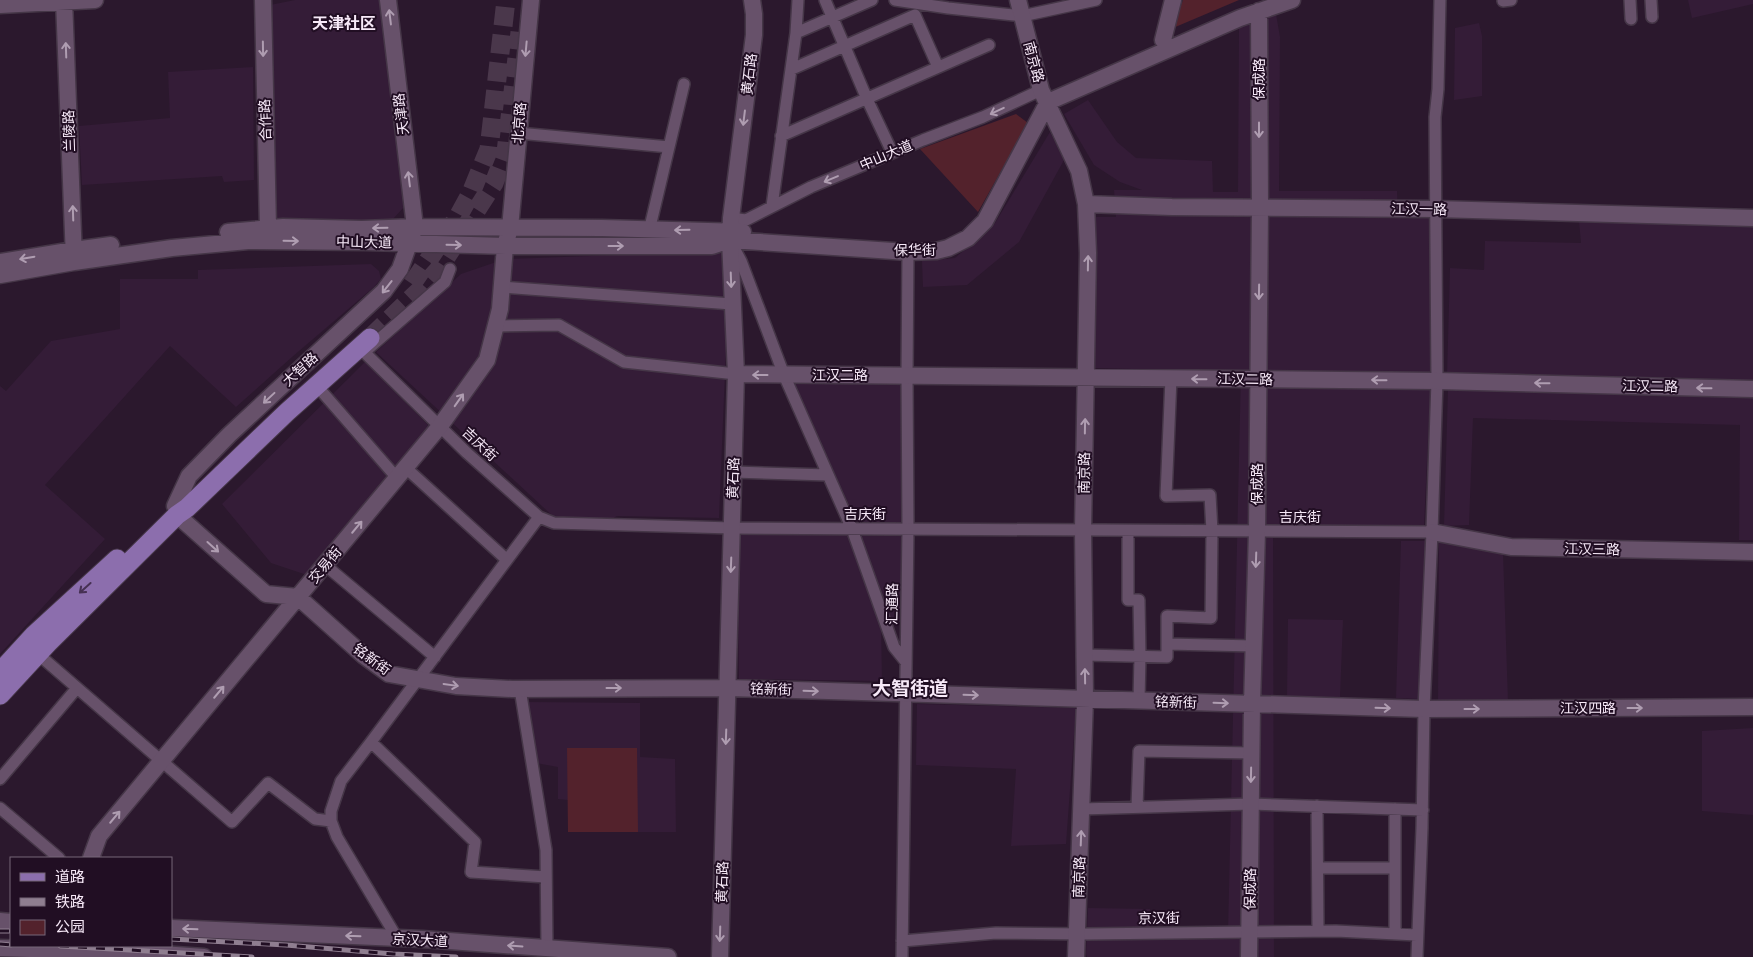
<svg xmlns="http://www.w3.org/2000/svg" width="1753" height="957" viewBox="0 0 1753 957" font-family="Raleway,'Noto Sans SC',sans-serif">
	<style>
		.built { fill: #341c37 }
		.green { fill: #53222c }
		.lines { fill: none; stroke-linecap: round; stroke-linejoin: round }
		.primary-tunnel { stroke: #4a374b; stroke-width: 19; stroke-dasharray: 19 9; stroke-linecap: butt }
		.street-casing { stroke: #453647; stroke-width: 14 }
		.secondary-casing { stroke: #453647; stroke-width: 19 }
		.primary-casing { stroke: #453647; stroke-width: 21 }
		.street { stroke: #67516a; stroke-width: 11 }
		.secondary { stroke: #67516a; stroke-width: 16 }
		.primary { stroke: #8c6ead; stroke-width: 19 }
		.rail-casing { stroke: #8f7e90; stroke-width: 5 }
		.rail { stroke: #210e23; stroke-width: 3; stroke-dasharray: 9; stroke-linecap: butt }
		.oneway { stroke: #af9db1 }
		.oneway2 { stroke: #463053 }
		.labels { text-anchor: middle; stroke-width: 4; stroke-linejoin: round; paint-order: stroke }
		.street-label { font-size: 14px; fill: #f7e9f8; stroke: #210e23 }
		.quarter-label { font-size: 16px; font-weight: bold; fill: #f7e9f8; stroke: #210e23 }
		.district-label { font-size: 19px; font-weight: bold; fill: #f7e9f8; stroke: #210e23 }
	</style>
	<rect width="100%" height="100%" fill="#2b182d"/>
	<path class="built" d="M295,0H379L401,162L404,207L393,219L339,222L275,221L270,5Z
		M1688,0H1753V4L1692,18Z
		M1276,14L1280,37L1279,191H1397L1398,216L1430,215L1431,375L1424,526H1273L1274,957H1087L1086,954L1088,908L1150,909V932H1228L1241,372L1095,368L1096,217H1116L1114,190H1142L1120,182L1094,165L1064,114L1088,100L1117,142L1136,158L1212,161L1213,192H1238L1239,27Z
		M1479,23L1482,36V96L1454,100L1455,28Z
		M253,67L254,180L224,182L222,176L82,185L79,126L170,118L168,72Z
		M1050,132L1064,160L1019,242L967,285L923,287L922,261L955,258L995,223Z
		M1579,221L1753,225V381L1447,377L1450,268L1484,270L1485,241L1581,243Z
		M730,251L719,518L617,516L610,520H557L376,352L461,274L505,259Z
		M371,264L379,271L381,279L374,287L292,357L236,407L170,346L45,485L105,539L0,654V386L6,391L51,341L120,329V279H198V270Z
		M365,362L431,428L307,575L271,563L222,504Z
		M900,381L903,523L857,522L792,382Z
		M1448,389L1753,395V540H1739L1740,425L1473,418L1469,525L1444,526Z
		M737,533L848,534L881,623L882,681L739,679Z
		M903,535L901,620L889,621L860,536Z
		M1439,540L1503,553L1508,701L1438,702Z
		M1401,541H1427L1420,699L1396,698Z
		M1288,619L1343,620L1340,697L1287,696Z
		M527,702L640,703V757L675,759L676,832H568V800L558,799V767L536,763Z
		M917,704L1076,708L1066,844L1011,846L1016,769L916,765Z
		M1753,728V815L1702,811V731Z"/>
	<path class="green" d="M1183,0H1239L1173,28Z
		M1016,114L1028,123L978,212L920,149Z
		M567,748H637L638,832H568Z"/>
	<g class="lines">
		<path class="primary-tunnel" d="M412,284L459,215L471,193L489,149L506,0
			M370,338L421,289L438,270L494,183L506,152L520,32"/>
		<g class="street-casing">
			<path id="street" d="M825,0L867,99L892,152
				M895,0L948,8L1022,16L1096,0
				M1630,0L1631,19
				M1651,0L1652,17
				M1503,1L1511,0
				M796,33L872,0
				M792,69L915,15L938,67
				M518,133L669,147
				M781,136L989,45
				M772,206L796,33L798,0
				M731,218L746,220L811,187L923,140L983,117L1041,90
				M649,231L684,84
				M732,244L741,261L784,375L852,529L894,647L906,662
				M501,287L732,304
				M496,326L559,325L624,362L736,374
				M369,348L445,282L450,269
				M364,352L467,453L539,517L554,523L732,528L1432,532
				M317,386L397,478
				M406,468L507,560
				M734,472L828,475
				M1128,531V600H1139L1140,656L1139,700
				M325,565L435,657
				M1167,644L1254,646
				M38,654L232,822L268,783L315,819L331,821
				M1085,655L1167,657V616L1211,618L1212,531L1210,495L1166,496L1171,378
				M520,689L546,850L547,948
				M371,742L475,842L471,872L546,877
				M0,779L77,688
				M1317,806L1318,931
				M1137,807L1139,751L1252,753
				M0,808L59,858
				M1082,809L1251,804L1423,810
				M1395,809V934
				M1318,868H1395
				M397,938L337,837L331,821V811L341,781L371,742L539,517
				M902,941L996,933L1087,934L1336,931L1417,935
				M902,957L908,529L907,376L908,252
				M1417,957L1422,828L1424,709L1432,532L1437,381L1435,117L1438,89L1440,0"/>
		</g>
		<g class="secondary-casing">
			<path id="secondary" d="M64,0L74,259
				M263,0L268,227L270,238
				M1018,0L1041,90L1079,171L1086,204L1088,253L1083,530L1085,699L1076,957
				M0,5L95,0
				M1169,48L1163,40L1173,0
				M1086,204L1172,207L1436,209L1753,218
				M228,232L283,227L362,229L415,227L602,228L743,232
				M0,262L74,250L111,245
				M0,275L74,262L172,248L248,241L367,242L505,246H712L730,240L908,252L936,251L948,248L968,238L985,221L1048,102L1240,18L1292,0
				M736,374L1437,381L1753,389
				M175,506L189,476L229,435L384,291L400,269L415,227L388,0
				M177,515L266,594L298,597L363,655L389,674L456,686L512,689L727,688L1424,709L1753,707
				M1432,532L1511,547L1753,552
				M91,858L99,836L440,426L487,360L500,309L505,246L510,228L531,0
				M0,921L11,922
				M171,928L422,939L668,957
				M0,948L147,953L204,957
				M720,957L736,374L730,240L731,218L754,35V14L752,0
				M1249,957L1252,704L1257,531L1260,208L1259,11"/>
		</g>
		<g class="primary-casing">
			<path id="primary" d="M0,672L34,635L117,559
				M0,695L48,643L177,515L187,508L287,412L370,338"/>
		</g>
		<use href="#street" class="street"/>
		<use href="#secondary" class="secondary"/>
		<use href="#primary" class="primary"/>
		<g class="rail-casing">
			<path id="rail" d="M0,931H11
				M171,939L286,945L393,954L456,957
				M0,944L11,945
				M60,946L252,957"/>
		</g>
		<use href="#rail" class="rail"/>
	</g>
	<defs><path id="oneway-shaft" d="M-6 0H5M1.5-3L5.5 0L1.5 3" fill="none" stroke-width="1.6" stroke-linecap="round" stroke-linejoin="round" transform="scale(1.25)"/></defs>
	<g class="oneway">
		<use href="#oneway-shaft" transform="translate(390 17) rotate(-97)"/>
		<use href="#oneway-shaft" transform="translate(263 49) rotate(89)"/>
		<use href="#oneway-shaft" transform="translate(526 49) rotate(95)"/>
		<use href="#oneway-shaft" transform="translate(66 50) rotate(-92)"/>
		<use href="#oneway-shaft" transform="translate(997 111) rotate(155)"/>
		<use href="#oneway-shaft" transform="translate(744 118) rotate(97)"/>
		<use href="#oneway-shaft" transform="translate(1259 130) rotate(90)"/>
		<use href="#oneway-shaft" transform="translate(409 179) rotate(-97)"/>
		<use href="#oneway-shaft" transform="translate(831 179) rotate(157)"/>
		<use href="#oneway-shaft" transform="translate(73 213) rotate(-92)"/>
		<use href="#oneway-shaft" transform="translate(380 228) rotate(179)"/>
		<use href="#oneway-shaft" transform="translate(682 230) rotate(179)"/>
		<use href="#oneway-shaft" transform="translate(291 241) rotate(1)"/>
		<use href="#oneway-shaft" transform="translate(454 245) rotate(1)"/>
		<use href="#oneway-shaft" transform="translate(616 246)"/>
		<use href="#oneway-shaft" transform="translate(27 258) rotate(170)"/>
		<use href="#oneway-shaft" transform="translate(1088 263) rotate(-89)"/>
		<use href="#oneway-shaft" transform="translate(731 280) rotate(88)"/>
		<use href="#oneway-shaft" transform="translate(387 287) rotate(128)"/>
		<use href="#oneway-shaft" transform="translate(1259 292) rotate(91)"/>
		<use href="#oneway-shaft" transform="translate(760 375) rotate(-180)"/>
		<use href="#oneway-shaft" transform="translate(1199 379) rotate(-179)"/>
		<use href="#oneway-shaft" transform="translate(1379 380) rotate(-179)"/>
		<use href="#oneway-shaft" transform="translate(1542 383) rotate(-179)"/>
		<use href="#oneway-shaft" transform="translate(1704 388) rotate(-179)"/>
		<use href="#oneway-shaft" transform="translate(269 398) rotate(137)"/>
		<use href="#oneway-shaft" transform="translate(459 400) rotate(-55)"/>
		<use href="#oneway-shaft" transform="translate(1085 426) rotate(-89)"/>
		<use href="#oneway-shaft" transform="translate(357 527) rotate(-50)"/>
		<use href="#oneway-shaft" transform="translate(213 547) rotate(42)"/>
		<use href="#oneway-shaft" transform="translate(1256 560) rotate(92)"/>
		<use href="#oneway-shaft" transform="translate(731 565) rotate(92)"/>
		<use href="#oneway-shaft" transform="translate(1085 676) rotate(-91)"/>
		<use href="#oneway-shaft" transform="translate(451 685) rotate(8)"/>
		<use href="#oneway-shaft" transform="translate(614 688)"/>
		<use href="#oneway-shaft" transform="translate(811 691) rotate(2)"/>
		<use href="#oneway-shaft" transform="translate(219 692) rotate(-50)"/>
		<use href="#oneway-shaft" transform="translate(971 695) rotate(2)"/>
		<use href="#oneway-shaft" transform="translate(1221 703) rotate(2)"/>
		<use href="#oneway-shaft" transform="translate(1383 708) rotate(2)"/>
		<use href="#oneway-shaft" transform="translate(1635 708)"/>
		<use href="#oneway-shaft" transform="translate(1472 709)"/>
		<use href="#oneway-shaft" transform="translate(726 737) rotate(92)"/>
		<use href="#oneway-shaft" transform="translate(1251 775) rotate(91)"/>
		<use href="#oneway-shaft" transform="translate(115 817) rotate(-50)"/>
		<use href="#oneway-shaft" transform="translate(1081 838) rotate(-88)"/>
		<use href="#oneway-shaft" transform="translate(190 929) rotate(-178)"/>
		<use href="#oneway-shaft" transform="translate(720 934) rotate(92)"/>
		<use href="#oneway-shaft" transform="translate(353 936) rotate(-178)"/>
		<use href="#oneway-shaft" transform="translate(515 946) rotate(-176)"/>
	</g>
	<use class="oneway2" href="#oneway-shaft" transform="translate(85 588) rotate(138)"/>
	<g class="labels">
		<g class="street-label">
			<text transform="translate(1034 62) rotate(75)" y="5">南京路</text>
			<text transform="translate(749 74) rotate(-83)" y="5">黄石路</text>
			<text transform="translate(1259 79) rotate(-90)" y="5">保成路</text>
			<text transform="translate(401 114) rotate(-97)" y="5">天津路</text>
			<text transform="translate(265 120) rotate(-92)" y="5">合作路</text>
			<text transform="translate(519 123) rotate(-85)" y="5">北京路</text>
			<text transform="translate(69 131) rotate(-92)" y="5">兰陵路</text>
			<text transform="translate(886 155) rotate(-23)" y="5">中山大道</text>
			<text transform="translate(1419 209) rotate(1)" y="5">江汉一路</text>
			<text transform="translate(364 242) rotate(1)" y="5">中山大道</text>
			<text transform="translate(915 250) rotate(-1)" y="5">保华街</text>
			<text transform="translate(300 369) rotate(-43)" y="5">大智路</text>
			<text x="840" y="380">江汉二路</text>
			<text transform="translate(1245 379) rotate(1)" y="5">江汉二路</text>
			<text transform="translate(1650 386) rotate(1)" y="5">江汉二路</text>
			<text transform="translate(480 444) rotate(43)" y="5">吉庆街</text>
			<text transform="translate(1084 473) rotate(-89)" y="5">南京路</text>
			<text transform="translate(733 478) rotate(-88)" y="5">黄石路</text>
			<text transform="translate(1257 484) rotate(-90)" y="5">保成路</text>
			<text x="865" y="519">吉庆街</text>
			<text x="1300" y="522">吉庆街</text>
			<text transform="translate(1592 549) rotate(1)" y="5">江汉三路</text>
			<text transform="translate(325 565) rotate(-50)" y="5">交易街</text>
			<text transform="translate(892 604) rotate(-89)" y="5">汇通路</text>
			<text transform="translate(372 659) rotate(36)" y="5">铭新街</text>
			<text transform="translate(771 689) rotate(2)" y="5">铭新街</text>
			<text transform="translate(1176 702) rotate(2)" y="5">铭新街</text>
			<text x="1588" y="713">江汉四路</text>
			<text transform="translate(1079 877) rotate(-88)" y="5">南京路</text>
			<text transform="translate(722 882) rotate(-88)" y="5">黄石路</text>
			<text transform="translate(1250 889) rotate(-89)" y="5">保成路</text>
			<text transform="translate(1159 918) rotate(-1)" y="5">京汉街</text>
			<text transform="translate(420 940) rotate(3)" y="5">京汉大道</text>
		</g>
		<g class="quarter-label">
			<text x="344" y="29">天津社区</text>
		</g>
		<g class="district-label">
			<text x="910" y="695">大智街道</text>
		</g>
	</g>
	<rect x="10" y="857" width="162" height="90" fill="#210e23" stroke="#776678"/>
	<rect x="20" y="873" width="25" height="8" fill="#8c6ead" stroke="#776678"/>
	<text x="55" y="882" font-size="15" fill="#f7e9f8">道路</text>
	<rect x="20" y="898" width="25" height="8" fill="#8f7e90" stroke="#776678"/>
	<text x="55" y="907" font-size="15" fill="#f7e9f8">铁路</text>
	<rect x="20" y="920" width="25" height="15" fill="#53222c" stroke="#776678"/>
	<text x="55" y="932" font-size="15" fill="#f7e9f8">公园</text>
</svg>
